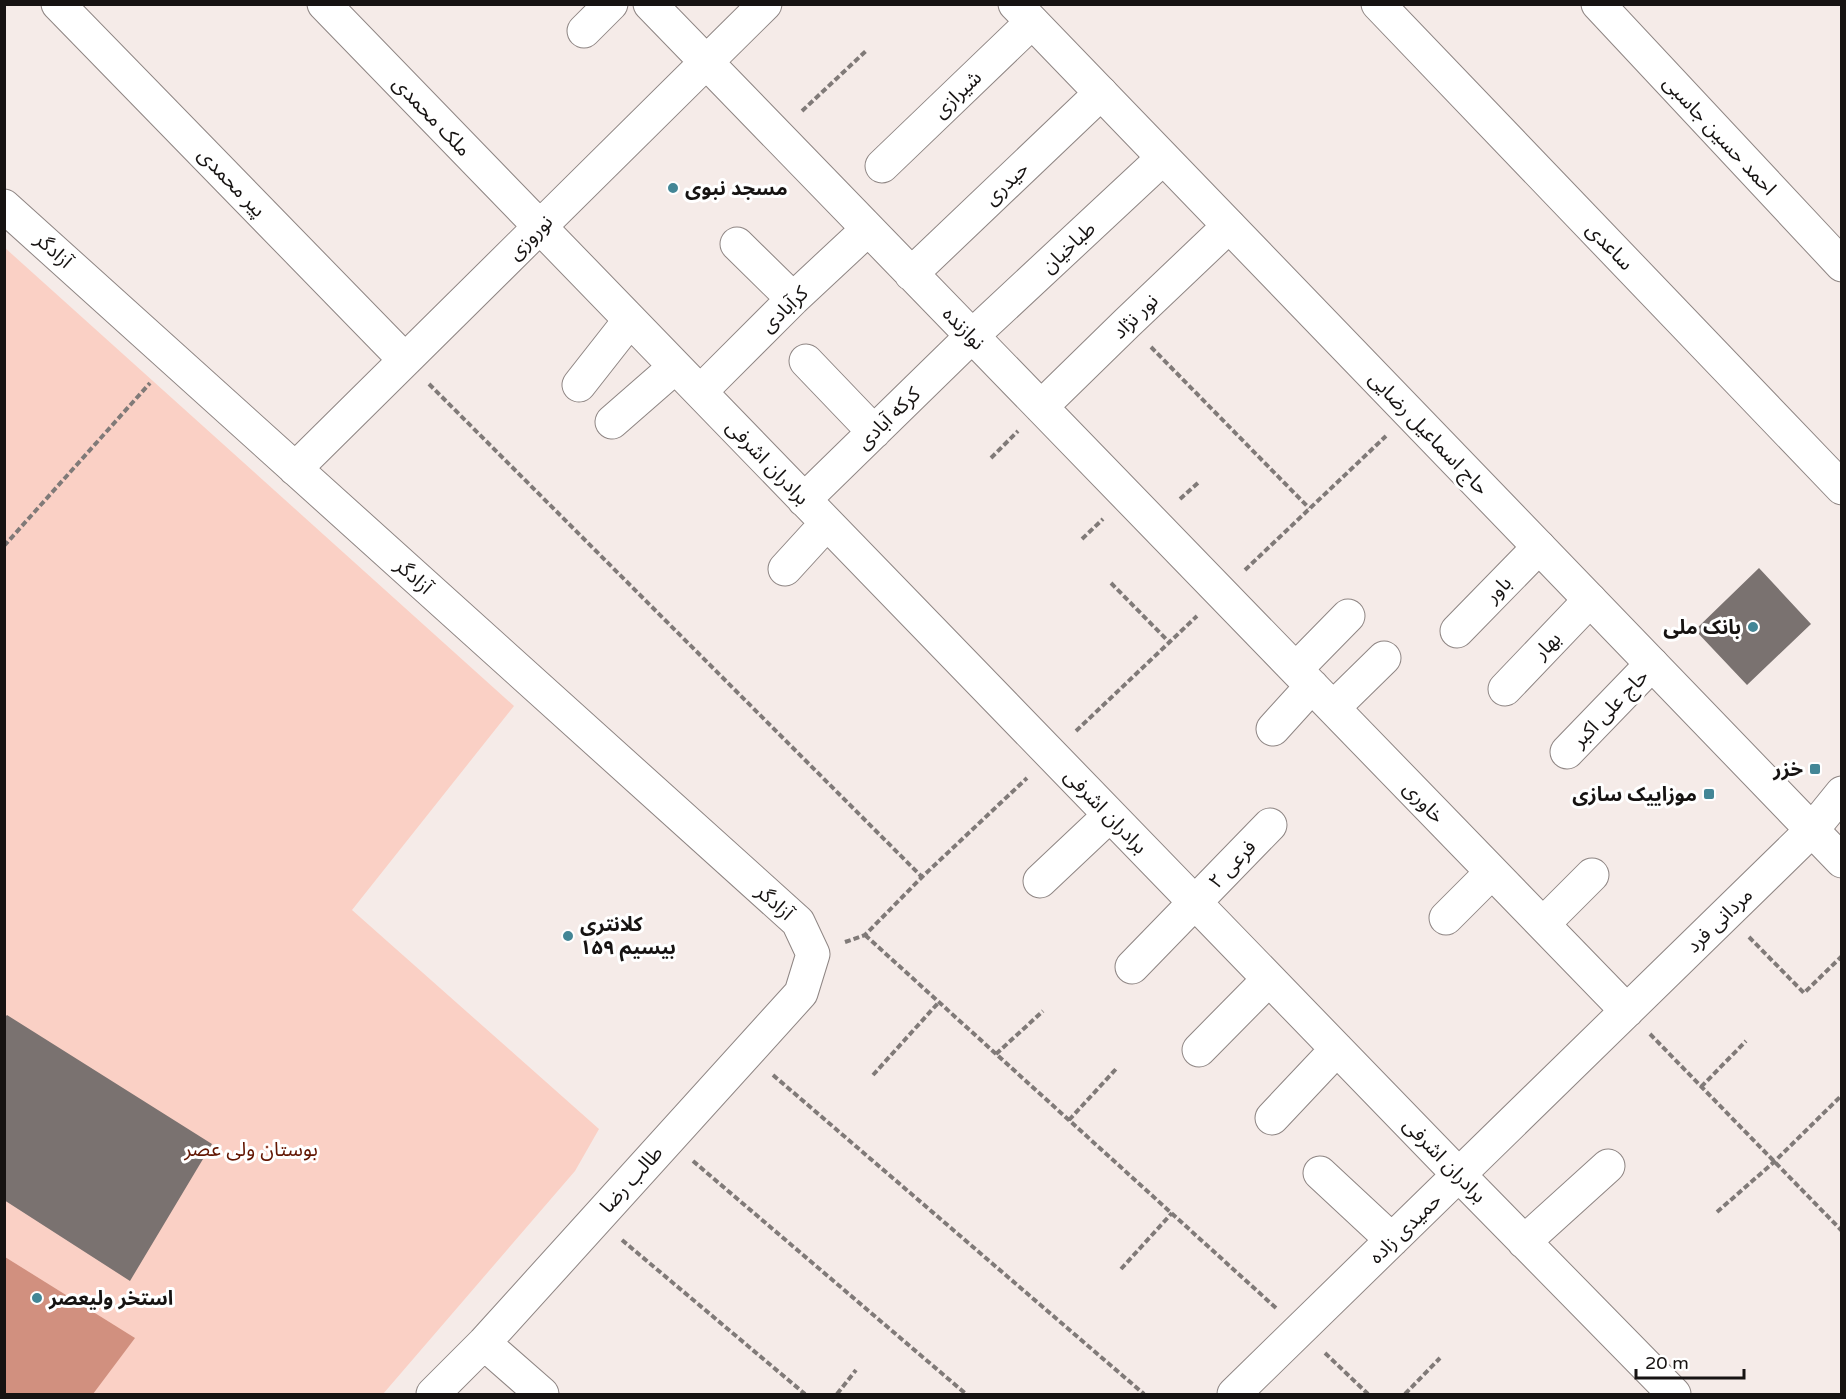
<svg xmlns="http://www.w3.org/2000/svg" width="1846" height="1399" viewBox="0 0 1846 1399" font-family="'Varela Round','Noto Sans Arabic',sans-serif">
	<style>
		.green { fill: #fad0c5 }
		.water { fill: #d1907f }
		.building { fill: #7a7270 }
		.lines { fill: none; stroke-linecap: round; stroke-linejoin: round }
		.minor-casing { stroke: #8e8583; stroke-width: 35 }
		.secondary-casing { stroke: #8e8583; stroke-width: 35 }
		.path { stroke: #807a78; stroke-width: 4; stroke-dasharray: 6 3; stroke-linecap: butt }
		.minor { stroke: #fff; stroke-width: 33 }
		.secondary { stroke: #fff; stroke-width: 33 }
		.poi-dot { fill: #438696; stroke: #fff; stroke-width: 2 }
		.labels { text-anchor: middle; stroke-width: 6; stroke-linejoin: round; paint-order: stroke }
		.street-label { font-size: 20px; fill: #161312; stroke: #fff }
		.poi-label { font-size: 20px; font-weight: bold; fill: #161312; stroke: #fff; text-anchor: start }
		.park-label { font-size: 20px; fill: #621501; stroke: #fff }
	</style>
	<rect width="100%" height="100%" fill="#f5ebe8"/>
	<path class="green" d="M4,247L514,706L352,910L599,1129L575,1171L383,1394H5Z"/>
	<path class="water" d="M5,1257L135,1338L93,1394H5Z"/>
	<path class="building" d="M1759,568L1811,624L1747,685L1695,630Z
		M7,1015L212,1144L130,1281L4,1200V1018Z"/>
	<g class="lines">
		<g class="minor-casing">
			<path id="minor" d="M58,4L405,360
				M324,4L1459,1175L1674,1394
				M650,4L1627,1011
				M1378,4L1842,488
				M1598,4L1842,265
				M584,31L611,4
				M882,166L1032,22
				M4,206L798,922L813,954L801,993L484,1343L433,1394
				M737,244L793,299
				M911,274L1101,93
				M806,361L874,432
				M579,385L630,320
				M701,391L793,299L868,229
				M1041,407L1127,323L1229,226
				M612,422L675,367
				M295,469L765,4
				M804,500L972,336L1163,158
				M785,569L827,523
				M1457,631L1539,547
				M1296,669L1348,616
				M1505,689L1590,600
				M1333,708L1384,658
				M1273,729L1312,686
				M1567,752L1652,664
				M1040,881L1110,815
				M1446,918L1492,872
				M1543,924L1592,875
				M1132,967L1270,825
				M1199,1050L1269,979
				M1272,1118L1337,1049
				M1320,1173L1392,1240
				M1524,1242L1608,1166
				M484,1343L542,1394
				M1234,1394L1812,830L1842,793"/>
		</g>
		<g class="secondary-casing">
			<path id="secondary" d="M1015,4L1842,861"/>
		</g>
		<path class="path" d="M802,111L867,50
			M1151,347L1309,508
			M429,384L922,877
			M991,458L1018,431
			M1180,499L1199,482
			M1082,539L1103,519
			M4,546L150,383
			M1245,570L1386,436
			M1111,583L1169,642
			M1076,731L1197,616
			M865,935L1276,1308
			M1749,937L1804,993L1842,956
			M845,942L865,935L922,877L1027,778
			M1650,1034L1842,1231
			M996,1054L1043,1011
			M773,1075L1144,1394
			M873,1075L939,1002
			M1701,1087L1746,1041
			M1069,1120L1116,1069
			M693,1161L966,1394
			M1717,1212L1774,1162L1842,1095
			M622,1240L805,1394
			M1121,1269L1172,1213
			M1325,1353L1368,1394
			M837,1394L856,1370
			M1405,1394L1440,1358"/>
		<use href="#minor" class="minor"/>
		<use href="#secondary" class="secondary"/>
	</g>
	<g class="poi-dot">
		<circle cx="673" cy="188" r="6"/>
		<circle cx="1753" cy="627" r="6"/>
		<rect x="1809" y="763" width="12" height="12" rx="3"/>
		<rect x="1703" y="788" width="12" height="12" rx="3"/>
		<circle cx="568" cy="936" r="6"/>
		<circle cx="37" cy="1298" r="6"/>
	</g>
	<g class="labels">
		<g class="street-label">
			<text transform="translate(957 94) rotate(-44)" y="7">شیرازی</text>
			<text transform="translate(432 116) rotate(46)" y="7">ملک محمدی</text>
			<text transform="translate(1720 135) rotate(47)" y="7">احمد حسین جاسبی</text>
			<text transform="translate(232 182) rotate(46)" y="7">پیر محمدی</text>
			<text transform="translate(1006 183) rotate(-44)" y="7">حیدری</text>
			<text transform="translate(530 237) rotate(-45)" y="7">نوروزی</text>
			<text transform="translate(1610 246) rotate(46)" y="7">ساعدی</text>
			<text transform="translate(1068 247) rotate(-43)" y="7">طباخیان</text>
			<text transform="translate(54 250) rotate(42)" y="7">آزادگر</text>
			<text transform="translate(784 309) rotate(-44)" y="7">کرآبادی</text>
			<text transform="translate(1135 316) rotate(-44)" y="7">نور نژاد</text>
			<text transform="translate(964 328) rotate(46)" y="7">نوازنده</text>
			<text transform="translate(888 418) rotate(-44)" y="7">کرکه آبادی</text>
			<text transform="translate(1429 433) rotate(46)" y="7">حاج اسماعیل رضایی</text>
			<text transform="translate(768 462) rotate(46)" y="7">برادران اشرفی</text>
			<text transform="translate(414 576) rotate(42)" y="7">آزادگر</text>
			<text transform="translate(1498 589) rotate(-46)" y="7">باور</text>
			<text transform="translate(1547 645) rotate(-46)" y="7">بهار</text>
			<text transform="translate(1610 708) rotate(-46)" y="7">حاج علی اکبر</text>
			<text transform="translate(1424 802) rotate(46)" y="7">خاوری</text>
			<text transform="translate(1106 811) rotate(46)" y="7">برادران اشرفی</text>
			<text transform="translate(1232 864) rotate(-46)" y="7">فرعی ۲</text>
			<text transform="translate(775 902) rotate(42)" y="7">آزادگر</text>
			<text transform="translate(1719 920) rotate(-44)" y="7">مردانی فرد</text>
			<text transform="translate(1445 1160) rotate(46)" y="7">برادران اشرفی</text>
			<text transform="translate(631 1179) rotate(-48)" y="7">طالب رضا</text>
			<text transform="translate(1405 1228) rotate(-44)" y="7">حمیدی زاده</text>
		</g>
		<g class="poi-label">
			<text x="685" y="195">مسجد نبوی</text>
			<text x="1741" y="634" text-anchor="end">بانک ملی</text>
			<text x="1803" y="776" text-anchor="end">خزر</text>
			<text x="1697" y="801" text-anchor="end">موزاییک سازی</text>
			<text x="580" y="931">کلانتری<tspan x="580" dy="23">۱۵۹ بیسیم</tspan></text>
			<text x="49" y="1305">استخر ولیعصر</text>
		</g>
		<g class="park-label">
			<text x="251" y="1156">بوستان ولی عصر</text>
		</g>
	</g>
	<rect width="1846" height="1399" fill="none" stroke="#161312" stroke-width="12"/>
	<path d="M1636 1369v9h108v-9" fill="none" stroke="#161312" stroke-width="3"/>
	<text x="1645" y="1369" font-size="18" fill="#161312" stroke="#ffffff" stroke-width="4.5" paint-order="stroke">20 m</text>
</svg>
